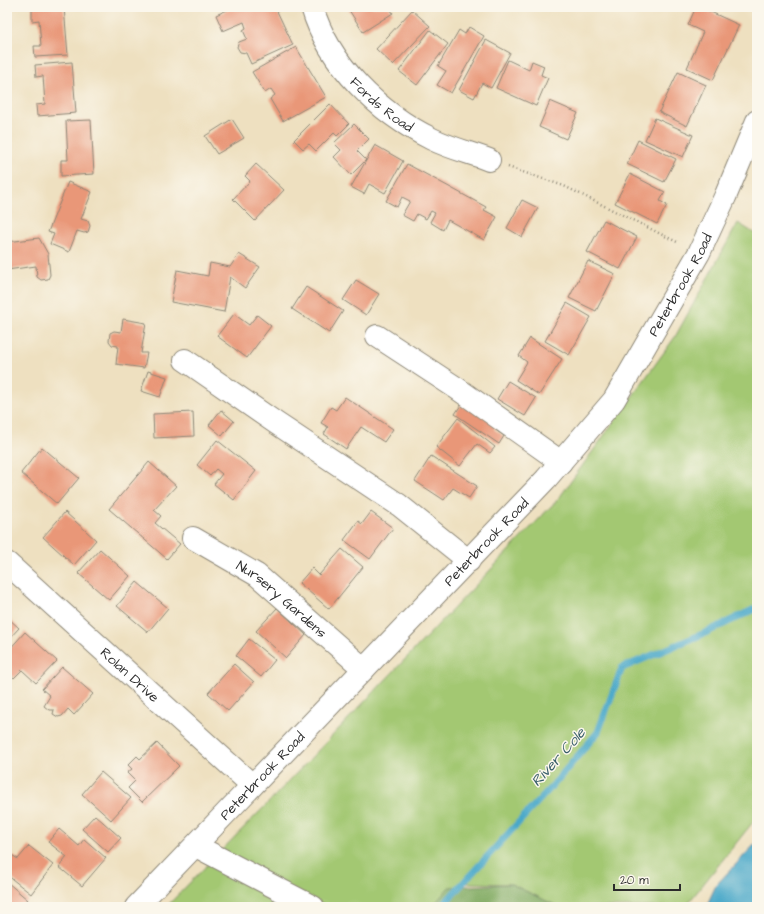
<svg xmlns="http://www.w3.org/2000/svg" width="764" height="914" viewBox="0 0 764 914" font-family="'Architects Daughter',sans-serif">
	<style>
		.green { fill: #a3c872; stroke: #677a4e }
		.forest { fill: #82ac64; stroke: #566c48 }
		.water { fill: #4aa8c9; stroke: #3a6a7a }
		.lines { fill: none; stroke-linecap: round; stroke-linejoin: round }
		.stream { stroke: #4aa8c9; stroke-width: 7 }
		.building { fill: #e99778 }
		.minor-casing { stroke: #8c8676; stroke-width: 24 }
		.path { stroke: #8c8676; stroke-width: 2.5; stroke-dasharray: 1 3; stroke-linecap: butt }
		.minor { stroke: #fff; stroke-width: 22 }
		.labels { text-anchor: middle; stroke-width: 3; stroke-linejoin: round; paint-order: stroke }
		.street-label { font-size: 14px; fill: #2b2b2b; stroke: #fbf7ec }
		.water-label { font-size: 15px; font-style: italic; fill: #375d6a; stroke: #fbf7ec }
	</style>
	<rect width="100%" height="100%" fill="#fbf7ec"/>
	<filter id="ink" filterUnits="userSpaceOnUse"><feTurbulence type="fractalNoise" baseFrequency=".025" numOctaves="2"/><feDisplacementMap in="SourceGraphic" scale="8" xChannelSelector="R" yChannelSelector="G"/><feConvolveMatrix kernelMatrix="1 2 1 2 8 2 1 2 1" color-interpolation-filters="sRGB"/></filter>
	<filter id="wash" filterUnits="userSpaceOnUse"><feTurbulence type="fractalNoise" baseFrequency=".012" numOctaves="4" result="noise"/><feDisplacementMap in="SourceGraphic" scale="16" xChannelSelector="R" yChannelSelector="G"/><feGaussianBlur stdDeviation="0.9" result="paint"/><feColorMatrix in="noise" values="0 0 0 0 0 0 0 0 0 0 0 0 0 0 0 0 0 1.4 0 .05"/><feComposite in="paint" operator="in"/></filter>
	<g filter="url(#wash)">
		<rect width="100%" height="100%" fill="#eee0c0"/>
		<path class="green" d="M738,223L757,235V817L685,907H559L511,884L463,883L441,907H166L268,803L559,498L675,337Z"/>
		<path class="forest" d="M511,884L559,907H432L449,887Z"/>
		<path class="water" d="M757,842V907H706L716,885Z"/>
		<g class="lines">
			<path class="stream" d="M441,907L554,784L598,732L622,668L705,633L757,608"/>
		</g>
		<g id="blocks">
			<path class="building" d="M32,7H64L68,55L35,57L34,46H41L39,20L32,21Z
				M234,7H275L293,45L251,64L246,53L240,52L237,47L239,42L247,39L243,30L246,28L244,22L223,31L216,15Z
				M347,7H389L393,13L363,32Z
				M696,7H700L739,25L713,80L687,68L703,32L688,25Z
				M412,10L430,26L393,65L376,49Z
				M469,27L484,36L451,93L437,85L446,71L438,66L459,30L465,34Z
				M430,30L448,44L417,85L399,71Z
				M486,40L510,53L491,88L482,83L474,98L459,90Z
				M296,47L326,97L283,121L270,99L275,95L271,89L265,93L252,72Z
				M508,60L529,70L532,61L544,66L541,75L548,78L536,106L496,88Z
				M72,62L76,113L37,116L36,105L45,104L43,76L36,77L35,65Z
				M678,72L706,85L687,126L659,112Z
				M550,101L578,113L566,139L539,127Z
				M330,104L349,124L337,136L334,133L316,151L309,144L303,149L294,140Z
				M655,118L693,135L683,157L645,140Z
				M232,119L244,138L217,154L205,136Z
				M91,120L94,174L61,176V160H68L66,121Z
				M354,124L369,139L357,151L366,160L351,175L334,157L341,150L334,143Z
				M638,140L676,159L664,182L627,164Z
				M375,145L403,161L385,193L369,184L364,194L351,187Z
				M256,164L284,190L255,221L233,199L250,181L245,176Z
				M407,164L486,207L484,210L497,217L484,240L448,220L443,230L430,222L435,213L431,211L426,219L417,214L413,221L402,215L410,201L402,197L397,207L386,201Z
				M630,174L665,192L660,201L667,205L657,224L615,203Z
				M68,182L92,192L81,219L88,221L90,226L88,232L84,233L77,231L69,252L50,244L54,234L48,232Z
				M522,200L538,208L522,237L507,228Z
				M604,220L637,237L620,269L587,252Z
				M39,238L48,254L50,275L48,279L41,280L37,277L36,266L7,270V242Z
				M239,254L260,267L245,288L230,277L224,312L171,302L177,270L208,276L210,263L230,267Z
				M588,261L615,274L596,311L569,298Z
				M356,280L379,294L366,315L343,300Z
				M306,287L343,311L329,333L292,309Z
				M567,303L591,317L569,355L545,341Z
				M234,314L249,325L257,315L271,326L247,358L217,336Z
				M123,319L146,323L141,353H147L144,368L116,364L118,346L112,345L109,341L110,333L114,331L121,332Z
				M530,338L562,359L539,395L516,380L527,362L519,356Z
				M148,371L167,377L160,397L141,391Z
				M508,381L536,398L525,416L497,399Z
				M345,397L393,429L384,442L361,427L346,449L324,434L328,427L321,423L331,407L336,410Z
				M470,402L499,423L494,429L504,436L499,444L455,414L461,405L466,408Z
				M221,410L234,421L222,436L209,425Z
				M193,412L194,436L154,438L153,414Z
				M458,418L495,447L490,453L477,444L460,466L436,447Z
				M217,440L256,471L234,500L214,484L222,474L216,469L210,476L197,465Z
				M42,447L79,478L57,504L21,473Z
				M431,456L477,486L469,498L453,488L444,500L415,481Z
				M149,462L176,486L154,510L161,516L155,523L180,544L167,559L109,509Z
				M65,512L96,540L74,565L43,537Z
				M371,512L393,528L370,559L344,540L358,521L362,524Z
				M100,549L130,576L109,600L78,573Z
				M342,549L363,567L329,609L299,583L312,568L319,575Z
				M137,582L168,608L148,632L117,606Z
				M277,608L306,635L286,658L256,631Z
				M7,617L19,628L7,641Z
				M25,632L57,661L36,683L22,670L14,678L7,672V652Z
				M249,639L275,660L261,677L236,656Z
				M234,664L254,682L228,711L208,693Z
				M62,667L93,694L74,715L68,709L62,716L58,717L53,714L54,710H49L44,706L50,696L42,689Z
				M157,743L179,766L142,802L128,788L135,781L127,773L132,769L128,765L137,756L140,759Z
				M101,772L131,798L111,820L82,794Z
				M95,815L121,838L108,852L82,829Z
				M59,829L79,846L84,839L106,858L82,886L59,867L67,857L48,842Z
				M29,846L53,865L31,894L7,875V852L18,859Z
				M7,882L28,900L22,907L7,906Z"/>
		</g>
	</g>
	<g filter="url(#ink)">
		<use href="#blocks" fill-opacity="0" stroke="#8c8676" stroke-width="1"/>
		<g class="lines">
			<g class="minor-casing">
				<g id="minor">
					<path id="s1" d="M312,7C329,65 379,113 432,139C450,148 471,153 489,160"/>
					<path d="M377,336L458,389L561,462"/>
					<path d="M185,360L276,423L399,505L469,561"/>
					<path id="s2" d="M193,538L257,575L364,669"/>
					<path id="s3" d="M7,563L252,785"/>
					<path d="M196,846L313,907"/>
					<path id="s4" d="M136,907L546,479L614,400L699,253L725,197L757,121"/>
				</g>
			</g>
			<path class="path" d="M508,167L564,186L679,243"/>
			<use href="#minor" class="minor"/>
		</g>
	</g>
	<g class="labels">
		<g class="street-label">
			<text dy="5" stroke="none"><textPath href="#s1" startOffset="122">Fords Road</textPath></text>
			<text dy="5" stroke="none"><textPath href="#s4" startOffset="830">Peterbrook Road</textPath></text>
			<text dy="5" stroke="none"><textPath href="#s4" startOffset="506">Peterbrook Road</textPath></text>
			<text dy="5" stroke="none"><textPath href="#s2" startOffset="108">Nursery Gardens</textPath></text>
			<text dy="5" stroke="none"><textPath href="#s3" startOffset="166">Rolan Drive</textPath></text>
			<text dy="5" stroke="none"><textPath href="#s4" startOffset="182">Peterbrook Road</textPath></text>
		</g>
		<g class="water-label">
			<text transform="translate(558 757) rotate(-48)" y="5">River Cole</text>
		</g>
	</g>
	<rect width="764" height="914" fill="none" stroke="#fbf7ec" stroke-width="24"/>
	<path d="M614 884v6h66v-6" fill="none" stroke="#2b2b2b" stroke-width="2"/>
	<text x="620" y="884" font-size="12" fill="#2b2b2b" stroke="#fbf7ec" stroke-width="3" paint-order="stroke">20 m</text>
</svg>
